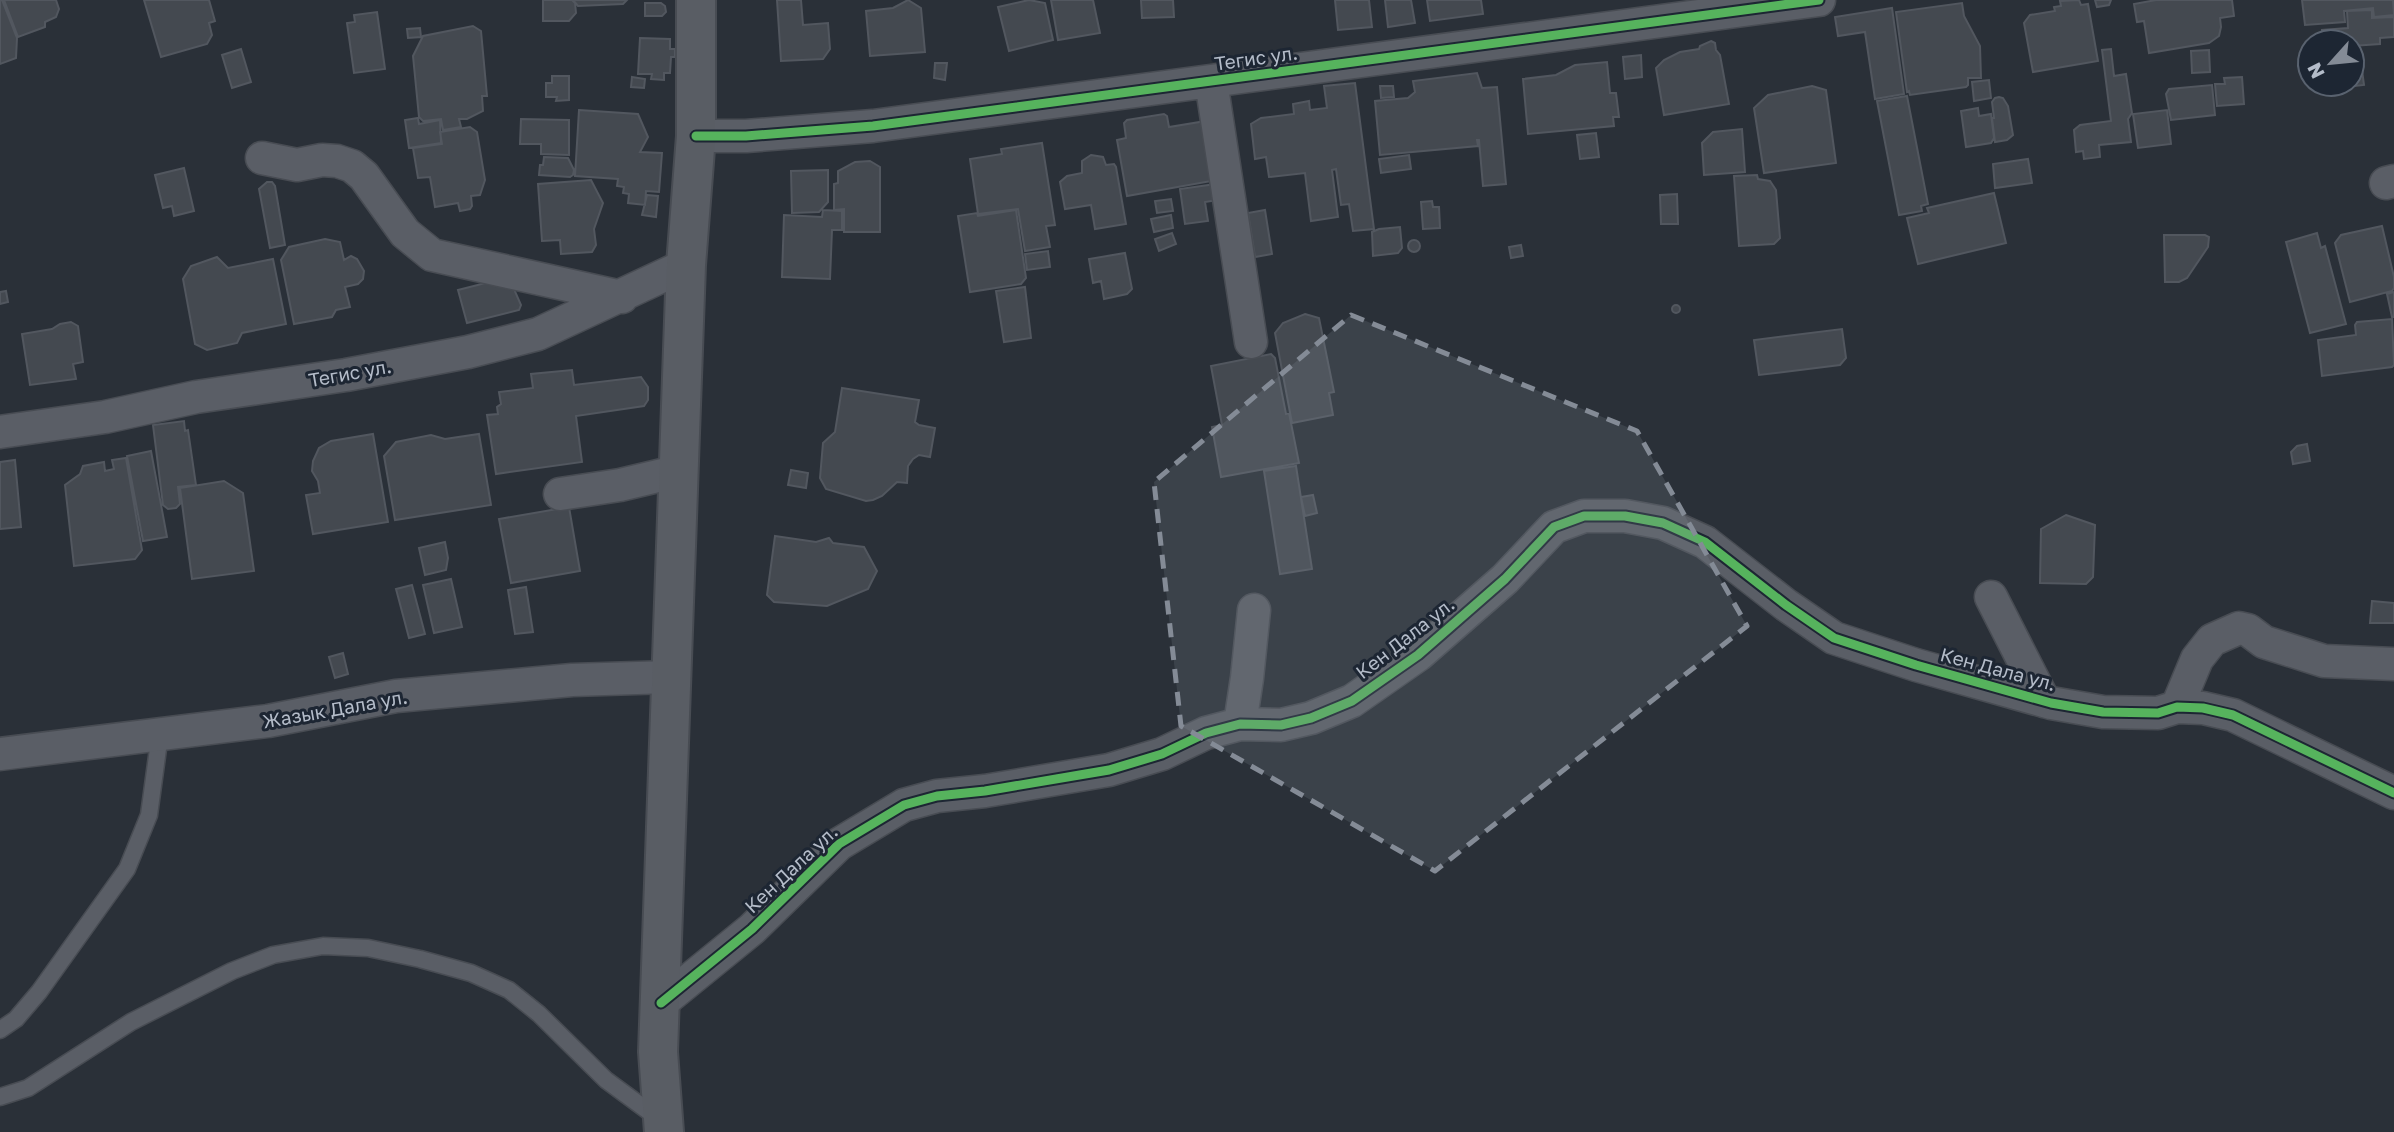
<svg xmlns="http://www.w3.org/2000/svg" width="2394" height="1132" viewBox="0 0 2394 1132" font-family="'Golos Text',sans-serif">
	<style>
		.building { fill: #444950; stroke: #52575f; stroke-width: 2 }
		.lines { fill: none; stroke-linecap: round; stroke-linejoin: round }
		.service-casing { stroke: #484c53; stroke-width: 19 }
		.minor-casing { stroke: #484c53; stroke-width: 35 }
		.secondary-casing { stroke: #484c53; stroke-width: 42 }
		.service { stroke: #5a5e66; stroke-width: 16 }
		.minor { stroke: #5a5e66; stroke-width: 32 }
		.secondary { stroke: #595d64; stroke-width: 38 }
		.cycleway-casing { stroke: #1d2633; stroke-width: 13 }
		.cycleway { stroke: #56b35d; stroke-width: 9 }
		.marked { fill: #848b96; fill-opacity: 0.2; stroke: #848b96; stroke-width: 5; stroke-dasharray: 14 9; stroke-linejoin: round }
		.labels { text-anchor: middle; stroke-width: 6; stroke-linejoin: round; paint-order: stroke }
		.street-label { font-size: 19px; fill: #b4bcc9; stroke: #1d2633 }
	</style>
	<rect width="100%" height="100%" fill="#2a3038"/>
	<path class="building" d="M0,0H2L17,38L16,58L0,64Z
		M4,0H56L59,9L56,17L45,22V27L18,37Z
		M144,0H209L215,21L209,23L212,35L207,44L161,57Z
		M543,0H572L575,3L576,13L569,21H543Z
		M573,0H627L623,4L578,6Z
		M777,0H801L803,25L828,23L830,49L823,59L781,61Z
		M908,0L921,8L925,52L870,56L866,11L893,8Z
		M1029,0L1045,3L1053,40L1009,51L998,7Z
		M1051,0H1093L1100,33L1058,40Z
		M1141,0H1173L1174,17L1142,18Z
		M1335,0H1369L1372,27L1338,30Z
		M1385,0H1411L1415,23L1388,27Z
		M1427,0H1481L1483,14L1430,21Z
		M2079,0L2081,5L2088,4L2098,61L2033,72L2024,23L2030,15L2055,11L2054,7L2061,6L2060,1Z
		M2095,0H2111L2109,5L2097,7Z
		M2156,0H2232L2234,16L2220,18L2221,27L2219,36L2209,43L2149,53L2144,21L2137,22L2134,4Z
		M2302,0H2393L2394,15L2374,17L2373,8L2344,11L2345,22L2305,25Z
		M645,3H661L665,6L666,12L662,16H645Z
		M1962,3L1964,16L1980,46L1981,78H1968V85L1966,87L1910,95L1909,91L1907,92L1896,12Z
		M1892,8L1904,94L1875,99L1865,32L1838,36L1835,17Z
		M2372,10V18L2394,17V37L2380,38V44L2352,46V42H2322V30L2348,28L2347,11Z
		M377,12L385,69L354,73L347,23L355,22L354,15Z
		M473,26L481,31L487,96H482L483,111L467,119H459L461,127L443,130L441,119L423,121L419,117L413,56L423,36Z
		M420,28L421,37L408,38L407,29Z
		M640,38L670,39V49H675V57H671L670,73H664V80L651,79L652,74H638Z
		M1711,41L1715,43L1716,50L1720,55L1729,104L1664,115L1656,68L1664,60L1680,52L1699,49L1700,46Z
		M241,49L251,82L232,88L222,55Z
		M2111,49L2114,76L2126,74L2132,113L2128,119L2131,142L2099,145L2100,157L2084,159L2083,151L2076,152L2074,130L2080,125L2111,121L2102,50Z
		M2209,50L2210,72L2192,73L2191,51Z
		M1641,55L1642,77L1625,79L1623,57Z
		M2360,55L2364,85L2347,87V84H2352V56Z
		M1607,62L1610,93H1616L1619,117H1613L1614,126L1528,134L1523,79L1556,75L1575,65Z
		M935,63H947L945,80L934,78Z
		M1477,73L1482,88L1497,87L1506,184L1483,186L1479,140H1477L1478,146L1380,155L1375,101L1408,98L1415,92L1413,81Z
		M552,76H569V100L556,101L557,97H546V83H552Z
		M632,77L645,79L644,88L631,87Z
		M2242,77L2244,104L2217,106L2215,84H2225L2224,78Z
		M1989,80L1991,98L1974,101L1972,82Z
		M1355,83L1374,229L1353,231L1349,204L1341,205L1336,169L1332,170L1338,217L1311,221L1305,173L1269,177L1266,157L1255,159L1251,124L1261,118L1294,114L1293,104L1309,101L1310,110L1327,108L1324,86Z
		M2212,85L2215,115L2171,120L2166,94L2169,89Z
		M1380,86H1393L1394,97L1381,98Z
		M1812,86L1826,90L1836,163L1764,173L1754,108L1768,95Z
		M1907,96L1928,204L1921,206L1922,211L1899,215L1877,101Z
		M1999,97L2003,98L2008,106L2013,135L2007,140L1995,142L1992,118H1994L1992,102L1995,98Z
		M1978,108L1979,116L1991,114L1994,138L1991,143L1966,147L1961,111Z
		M579,110L638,114L648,137L640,152L662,153L659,192L646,191L645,205L628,203L629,194L623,193L624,187L617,186L618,179L575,176Z
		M2167,110L2171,144L2138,148L2133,114Z
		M1164,114L1167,116L1169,127L1206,121L1217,180L1127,196L1117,140L1126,138L1124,123L1127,120Z
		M418,118L419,124L440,120L441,143L409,148L405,120Z
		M521,119L569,120V155L541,154V144H520Z
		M470,127L477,132L485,180L480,195L471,196L472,206L470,209L460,211L458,203L435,207L430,177L418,178L413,148L442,144L440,132Z
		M1742,129L1745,172L1704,175L1702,143L1713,132Z
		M1596,133L1599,157L1580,159L1577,135Z
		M1042,143L1055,225L1046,226L1050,247L1025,251L1018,209L978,214L970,159L1002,154L1001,149Z
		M1091,155L1103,157L1106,165L1114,164L1116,167L1126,224L1095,229L1091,205L1065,209L1060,182L1067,176L1082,173V161Z
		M1409,155L1411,169L1381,173L1379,159Z
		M544,157L568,158L574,170L573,175L570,177L539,175L540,165H543Z
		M2028,159L2032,183L1995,188L1993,164Z
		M870,161L880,167V232H844V209L834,210V184L838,183V171L855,162Z
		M184,168L194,211L174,216L172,206L163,208L155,175Z
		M828,170V202L819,212L792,213L791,171Z
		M1757,175L1758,179L1770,181L1776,190L1780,238L1774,244L1739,246L1734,176Z
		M591,180L603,203L594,229L596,245L592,252L561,254L560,240L542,241L538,184Z
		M267,182H272L275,186L285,245L270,248L259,189Z
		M1216,184L1218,200L1205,202L1208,221L1185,224L1180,189Z
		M1994,193L2006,243L1918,264L1907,218L1929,213L1927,208Z
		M1677,194L1678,224H1661L1660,195Z
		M647,195L658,196L656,217L642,215Z
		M1171,199L1173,211L1157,213L1155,201Z
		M1432,201L1433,207H1439L1440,228L1423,229L1421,202Z
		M823,210L842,211V230H832L830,279L782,277L784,215L822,217Z
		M1016,210L1026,278L1021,284L970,292L958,216L977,213L978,216Z
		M1265,210L1272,254L1255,257L1248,213Z
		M1171,215L1173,228L1154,232L1151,219Z
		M2382,226L2394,277V288L2392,291L2350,302L2335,243L2341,235Z
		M1400,227L1402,248L1398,253L1373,256L1372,232L1379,229Z
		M1172,233L1176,244L1159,251L1155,239Z
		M2317,233L2321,248L2325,246L2346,324L2310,333L2286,242Z
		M2164,235H2205L2209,237L2208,247L2187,278L2179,282H2165Z
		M325,239L340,242L344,260L351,256L357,259L364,271L363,279L358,284L345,287L350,307L336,310L332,317L294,324L281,260L289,247Z
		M1408 246a6 6 0 1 1 12 0a6 6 0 1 1-12 0Z
		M1521,245L1523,256L1511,258L1509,247Z
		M1048,251L1050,267L1027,270L1025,254Z
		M1125,253L1132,289L1127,294L1104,299L1101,281L1093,283L1089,259Z
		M217,257L228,268L273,259L286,324L242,333L237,343L207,350L195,344L183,279L191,266Z
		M505,278L510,280L521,305L519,310L467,323L458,290Z
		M1025,287L1031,338L1004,342L996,291Z
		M6,291L8,302L0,304V292Z
		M2394,292V317H2392L2387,294Z
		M1672 309a4 4 0 1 1 8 0a4 4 0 1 1-8 0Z
		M1305,314L1319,318L1334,392L1329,393L1333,415L1292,423L1275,333L1283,323Z
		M2392,319L2394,365L2392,367L2322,376L2318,340L2356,335L2355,325L2357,322Z
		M71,322L78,326L83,362L73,364L76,379L30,385L22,334L52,329L60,324Z
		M1842,329L1846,358L1840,365L1759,375L1754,340Z
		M1271,354L1275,358L1286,414L1289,413L1299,463L1221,477L1212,427L1222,425L1211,366Z
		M572,370L574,385L641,377L648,387V400L644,406L576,416L582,462L496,474L487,415L498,414L497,407L501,404L499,392L533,388L531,374Z
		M842,388L919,400L915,422L919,425L935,428L930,457L919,455L913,459L908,466L907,483L897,482L882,496L873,500L866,501L826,489L820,478L823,443L835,432Z
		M184,421L185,431L188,430L196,485L178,487L180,504L176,508L168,509L163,505L153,425Z
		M373,434L388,522L313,534L306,495L320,493L318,481L312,471L313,461L319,448L331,441Z
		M479,434L491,505L395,520L384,456L396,442L431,435L445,439Z
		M2307,444L2310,461L2293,464L2291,452L2297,446Z
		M151,451L167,537L143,541L127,456Z
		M126,458L142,550L135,559L74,566L65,485L80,474L83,466L104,462L105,471L114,469L112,460Z
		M15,460L21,527L0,529V462Z
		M1296,466L1312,569L1280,574L1264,471Z
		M791,470L808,473L806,488L788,485Z
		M224,481L243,493L254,571L192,579L180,488Z
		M1313,495L1317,513L1305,516L1301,497Z
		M569,507L580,571L511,583L499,519Z
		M2066,515L2095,525L2093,577L2086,584L2040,583L2041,529Z
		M775,536L816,542L829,538L833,543L864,547L877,571L868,589L827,606L774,602L767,595Z
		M445,542L448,558L446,570L425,575L419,548Z
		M451,579L462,627L434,633L423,585Z
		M412,585L425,634L409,638L396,589Z
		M526,587L533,632L515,634L508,590Z
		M2372,601L2394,603V623H2370Z
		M343,653L348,674L335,678L329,657Z"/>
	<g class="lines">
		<g class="service-casing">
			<path id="service" d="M0,1030L16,1019L39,992L127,869L149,815L160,734
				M0,1097L28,1088L131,1022L232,971L273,955L323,946L368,948L420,959L471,973L509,990L539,1014L606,1080L659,1119"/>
		</g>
		<g class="minor-casing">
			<path id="minor" d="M1211,81L1251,342
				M696,136H746L873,126L1819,0
				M262,158L297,165L322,160L337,161L352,166L364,176L405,233L432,255L622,297
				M2386,183L2394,181
				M0,432L105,417L196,397L346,375L468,352L538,334L686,265
				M560,494L620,485L679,471
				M1991,597L2044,701
				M2177,707L2197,659L2212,640L2239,628L2248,630L2264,642L2324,661L2394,664
				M1240,724L1247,678L1254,610
				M0,754L268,721L396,696L572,680L670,677
				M661,1003L752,929L839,844L904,805L937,796L985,791L1109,770L1162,754L1206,733L1240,724L1281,725L1311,718L1352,701L1418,655L1505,579L1554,527L1584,516H1625L1663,523L1705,542L1786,605L1834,638L1916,665L2051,703L2103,712L2158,713L2177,707L2203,708L2233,715L2394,793"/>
		</g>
		<g class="secondary-casing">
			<path id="secondary" d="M664,1132L658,1052L686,265L696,136V0"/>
		</g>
		<use href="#service" class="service"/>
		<use href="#minor" class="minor"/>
		<use href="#secondary" class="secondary"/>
		<g class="cycleway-casing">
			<path id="cycleway" d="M696,136H746L873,126L1819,0
				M661,1003L752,929L839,844L904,805L937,796L985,791L1109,770L1162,754L1206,733L1240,724L1281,725L1311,718L1352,701L1418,655L1505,579L1554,527L1584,516H1625L1663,523L1705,542L1786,605L1834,638L1916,665L2051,703L2103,712L2158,713L2177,707L2203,708L2233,715L2394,793"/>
		</g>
		<use href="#cycleway" class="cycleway"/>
	</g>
	<path class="marked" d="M1351,315L1637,431L1747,626L1435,871L1181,726L1154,482Z"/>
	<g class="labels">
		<g class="street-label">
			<text transform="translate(1256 58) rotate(-8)" y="7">Тегис ул.</text>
			<text transform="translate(350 373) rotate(-10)" y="7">Тегис ул.</text>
			<text transform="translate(1405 638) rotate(-38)" y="7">Кен Дала ул.</text>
			<text transform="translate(1998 669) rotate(15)" y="7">Кен Дала ул.</text>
			<text transform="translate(335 709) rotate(-10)" y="7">Жазык Дала ул.</text>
			<text transform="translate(791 869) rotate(-43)" y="7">Кен Дала ул.</text>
		</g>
	</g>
	<g transform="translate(2331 63) rotate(243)"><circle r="33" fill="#1d2633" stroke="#59626f" stroke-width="2"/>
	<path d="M0-5L12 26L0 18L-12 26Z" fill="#848b96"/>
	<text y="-10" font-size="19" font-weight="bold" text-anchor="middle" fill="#b4bcc9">N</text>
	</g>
</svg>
